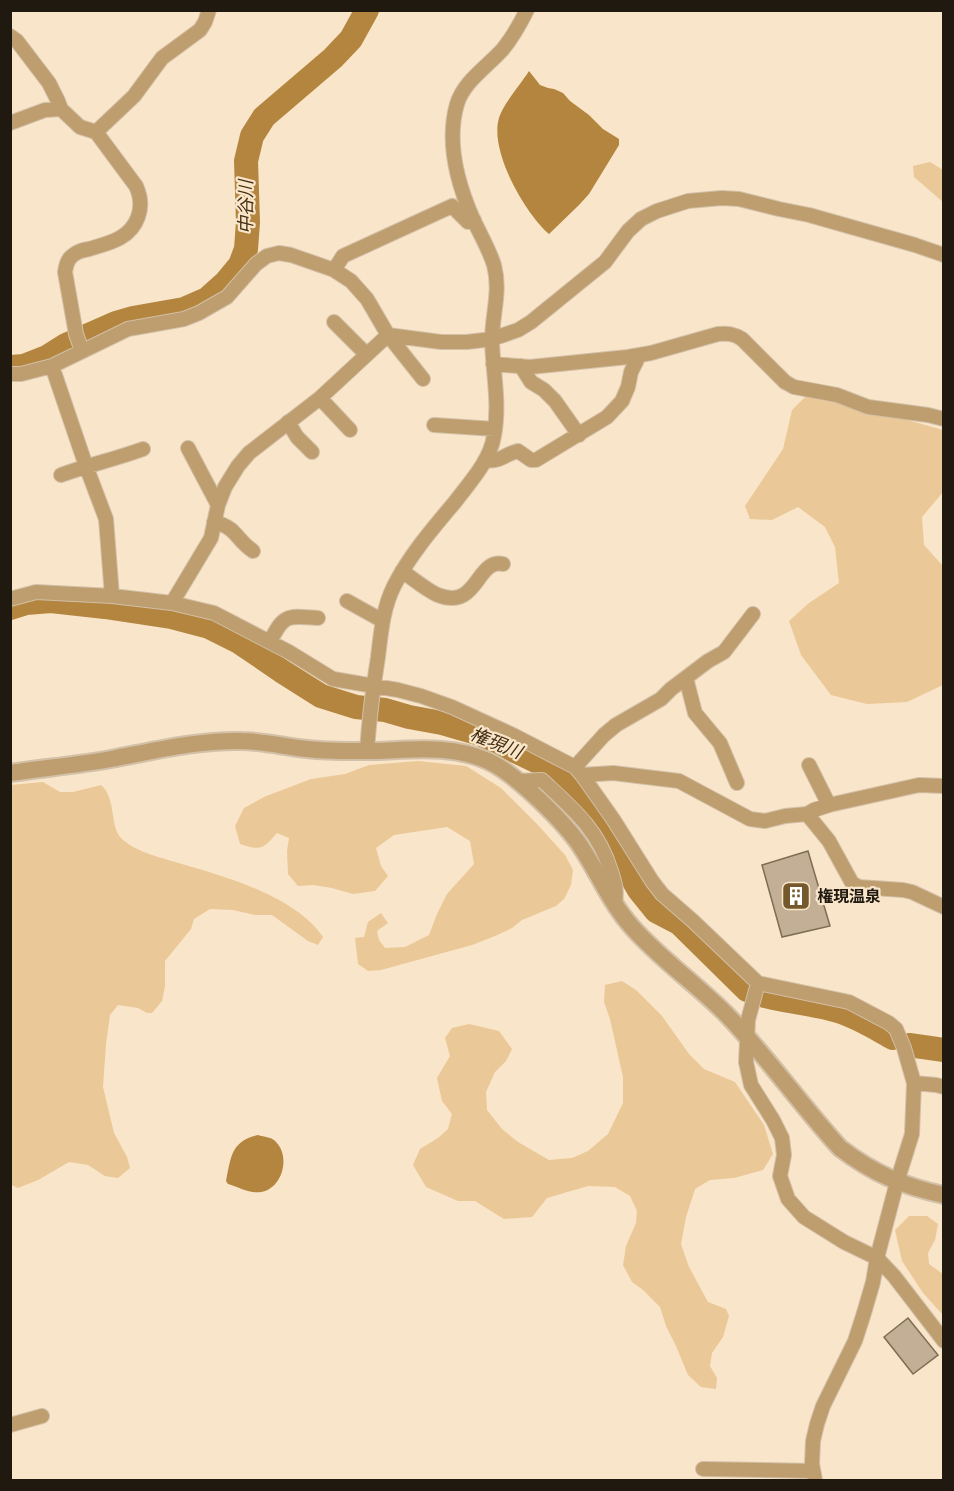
<svg xmlns="http://www.w3.org/2000/svg" width="954" height="1491" viewBox="0 0 954 1491" font-family="Helvetica,'Noto Sans JP',sans-serif">
	<style>
		.green { fill: #ebc898 }
		.water { fill: #b3853e }
		.lines { fill: none; stroke-linecap: round; stroke-linejoin: round }
		.river { stroke: #b3853e; stroke-width: 24 }
		.building { fill: #c2af95; stroke: #7e6d54; stroke-width: 1.5 }
		.minor-casing { stroke: #d2c0a8; stroke-width: 16 }
		.tertiary-casing { stroke: #d2c0a8; stroke-width: 20 }
		.minor { stroke: #be9d6e; stroke-width: 14 }
		.tertiary { stroke: #be9d6e; stroke-width: 16 }
		.labels { text-anchor: middle; stroke-width: 4.5; stroke-linejoin: round; paint-order: stroke }
		.poi-label { font-size: 16px; font-weight: bold; fill: #20190f; stroke: #f9e5c9; text-anchor: start }
		.water-label { font-size: 18px; font-style: italic; fill: #422e0f; stroke: #f9e5c9 }
	</style>
	<rect width="100%" height="100%" fill="#f9e5c9"/>
	<path class="green" d="M930,162L943,170V202L914,177L913,166Z
		M807,395L865,408L943,430V492L922,517L924,545L943,566V685L907,702L867,704L831,695L801,655L789,621L809,603L839,583L835,547L825,527L798,507L772,520L750,519L745,506L783,449L792,410Z
		M418,761L466,766L501,788L537,824L565,855L573,870L571,885L564,899L556,906L522,920L512,928L495,936L472,945L381,970L368,971L358,964L355,938L364,937L368,922L381,913L388,923L377,931L379,940L385,948L405,947L429,935L437,914L447,894L474,864L470,841L447,827L394,835L376,848L381,866L388,876L375,891L353,894L332,888L313,885L298,886L288,874L287,851L289,838L277,833C263,849 261,851 240,844L235,826L244,808L264,797L311,779L345,774L369,765Z
		M43,782L60,792H73L101,785C117,799 109,827 122,839C137,853 163,858 182,864C227,877 296,897 323,937L318,945L308,941L272,915H255L233,910L210,909L194,919L191,929L165,961V986L162,1001L152,1013H147L138,1008L118,1005L110,1015L106,1044L103,1087L114,1133L127,1157L130,1168L118,1178L105,1176L88,1165L69,1162L38,1180L18,1188L10,1184L11,785Z
		M622,981L636,990L662,1016L689,1054L704,1069L735,1082L764,1125L773,1154L763,1170L734,1178L710,1180L695,1189L686,1217L681,1244L689,1267L708,1302L726,1309L729,1316L723,1337L712,1353L710,1366L717,1378L716,1389L701,1387L688,1375L676,1346L666,1326L660,1307L643,1290L632,1282L623,1265L626,1246L636,1223L637,1211L630,1196L615,1187L588,1186L547,1198L532,1217L504,1219L475,1201H458L426,1187L413,1165L420,1149L438,1138L448,1129L452,1114L442,1101L437,1078L450,1056L445,1038L452,1028L469,1024L499,1031L512,1049L506,1061L495,1072L486,1092L487,1110L502,1129L518,1142L549,1160L572,1158L588,1151L608,1134L623,1103V1077L610,1019L604,1002L605,985Z
		M909,1216H927L938,1224L935,1240L928,1253L929,1264L943,1274V1315L923,1293L902,1261L895,1230Z"/>
	<path class="water" d="M529,71L540,85L548,88L554,89L563,93L570,101L589,115L603,129L619,139V145L589,194L579,205L549,234C525,213 489,151 499,118C503,104 521,84 529,71Z
		M258,1135C264,1137 272,1137 276,1142C291,1157 282,1189 261,1192C251,1194 238,1187 228,1184L226,1181C231,1157 231,1141 258,1135Z"/>
	<g class="lines">
		<path class="river" d="M10,367L24,366L47,357L66,345L116,323L133,318L184,309L207,299L226,282L240,265L246,249L248,222L246,161L252,136L264,117L333,58L351,39L367,10
			M10,608L26,603L51,601L105,607L171,617L209,627L239,642L283,672L321,696L356,707L385,710L409,717L442,723L480,734L542,764L556,773L597,816L611,836L625,866L639,890L656,911L679,923L747,990C776,1002 808,1002 838,1011C858,1017 875,1028 893,1038
			M909,1045L944,1050"/>
	</g>
	<path class="building" d="M808,851L830,926L782,937L762,865Z
		M908,1318L938,1355L913,1374L884,1337Z"/>
	<g class="lines">
		<g class="minor-casing">
			<path id="minor" d="M10,36L17,41L49,83L58,101L61,109L80,127L96,132L136,186C141,197 142,206 138,217C130,239 109,243 89,249C83,250 77,251 72,256C67,260 66,266 65,272L76,334L82,351
				M10,123L45,110L61,109
				M96,132L134,96L162,58L200,30L205,22L209,10
				M334,270L343,256L452,206L468,222L474,220
				M334,322L366,354
				M388,335L441,342H467L492,339L518,330L531,322L605,262L628,231L641,219L657,211L688,201L722,198L739,199L779,209L809,215L915,245L944,255
				M493,364L530,367L628,357L651,353L718,334C728,333 734,334 742,339L785,382L794,387L837,395L868,407L928,415L944,419
				M52,366L86,466L106,519L112,596
				M521,366L531,382L544,390L555,401L579,435
				M10,374H21L52,366L128,329L184,319L199,313L227,297L256,264L267,256L279,253L291,255L334,270L351,281L367,299L388,335L423,379
				M320,398L350,430
				M288,422L297,437L312,452
				M434,425L495,429
				M188,448L218,505
				M485,460C499,463 505,454 518,451L531,460H536L607,417L622,401L628,387L631,372L639,356
				M61,475C88,465 116,459 143,449
				M214,522C238,528 235,539 253,551
				M402,571C412,578 428,591 438,595C478,611 476,558 503,564
				M10,599L36,592L112,596L172,603L214,613L289,652L333,679L398,690L421,696L452,707L513,735L575,767L582,775L613,819L652,881L662,894L693,921L758,983L849,1002L889,1023L896,1029L904,1048L914,1083L912,1134L897,1182L877,1258L873,1282L864,1313L855,1341L823,1406L817,1424L813,1441L812,1464L815,1480
				M347,601L383,621
				M172,603L211,538L218,505L225,487L238,466L249,453L320,398L388,335
				M270,642C284,613 288,616 318,618
				M686,678L695,713L720,743L737,783
				M367,751C369,720 373,688 378,657C381,632 383,608 394,586C409,556 433,528 455,502C470,482 490,461 494,436C500,404 493,373 492,341C492,314 501,292 494,265C489,249 480,234 473,219C458,185 446,142 457,104C464,81 487,67 503,49C512,38 520,24 527,10
				M809,765L829,805
				M575,767L604,735L616,725L661,699L671,689L708,661L724,652L753,614
				M582,775L613,773L679,781L750,819L765,821L785,816L807,814L829,841L852,883L859,887L903,890L912,892L944,907
				M517,781L542,780C573,809 598,829 611,871C615,883 617,891 615,903
				M807,814L814,810L829,805L919,785L944,786
				M758,983L748,1020L746,1062L751,1085L773,1120L782,1138L784,1155L780,1176L788,1199L804,1217L844,1242L877,1258L894,1276L944,1341
				M914,1083L936,1085L944,1087
				M10,1425L42,1416
				M703,1469L813,1471"/>
		</g>
		<g class="tertiary-casing">
			<path id="tertiary" d="M10,773C44,768 78,765 111,759C154,751 198,740 241,741C264,741 285,747 307,749C324,751 341,751 357,751C400,752 447,742 488,761C515,773 567,824 583,850C599,875 612,905 632,927C661,960 698,985 728,1016C768,1058 801,1105 840,1148C873,1173 902,1186 944,1195"/>
		</g>
		<use href="#minor" class="minor"/>
		<use href="#tertiary" class="tertiary"/>
	</g>
	<defs>
		<g id="building-square" transform="scale(1.5)"><rect x="-9" y="-9" width="18" height="18" rx="4" fill="#75582c" stroke="#f9e5c9"/><path d="M-4-6H4V6H1V3H-1V6H-4ZM-2.5-4.3h1.7v1.8h-1.7ZM.8-4.3h1.7v1.8H.8ZM-2.5-1h1.7V.8h-1.7ZM.8-1h1.7V.8H.8Z" fill="#fff"/></g>
	</defs>
	<g fill-rule="evenodd">
		<use href="#building-square" x="796" y="896"/>
	</g>
	<g class="labels">
		<g class="poi-label">
			<text x="817" y="902">権現温泉</text>
		</g>
		<g class="water-label">
			<text transform="translate(246 207) rotate(-90)" y="6">中谷川</text>
			<text transform="translate(496 743) rotate(22)" y="6">権現川</text>
		</g>
	</g>
	<rect width="954" height="1491" fill="none" stroke="#20190f" stroke-width="24"/>
</svg>
